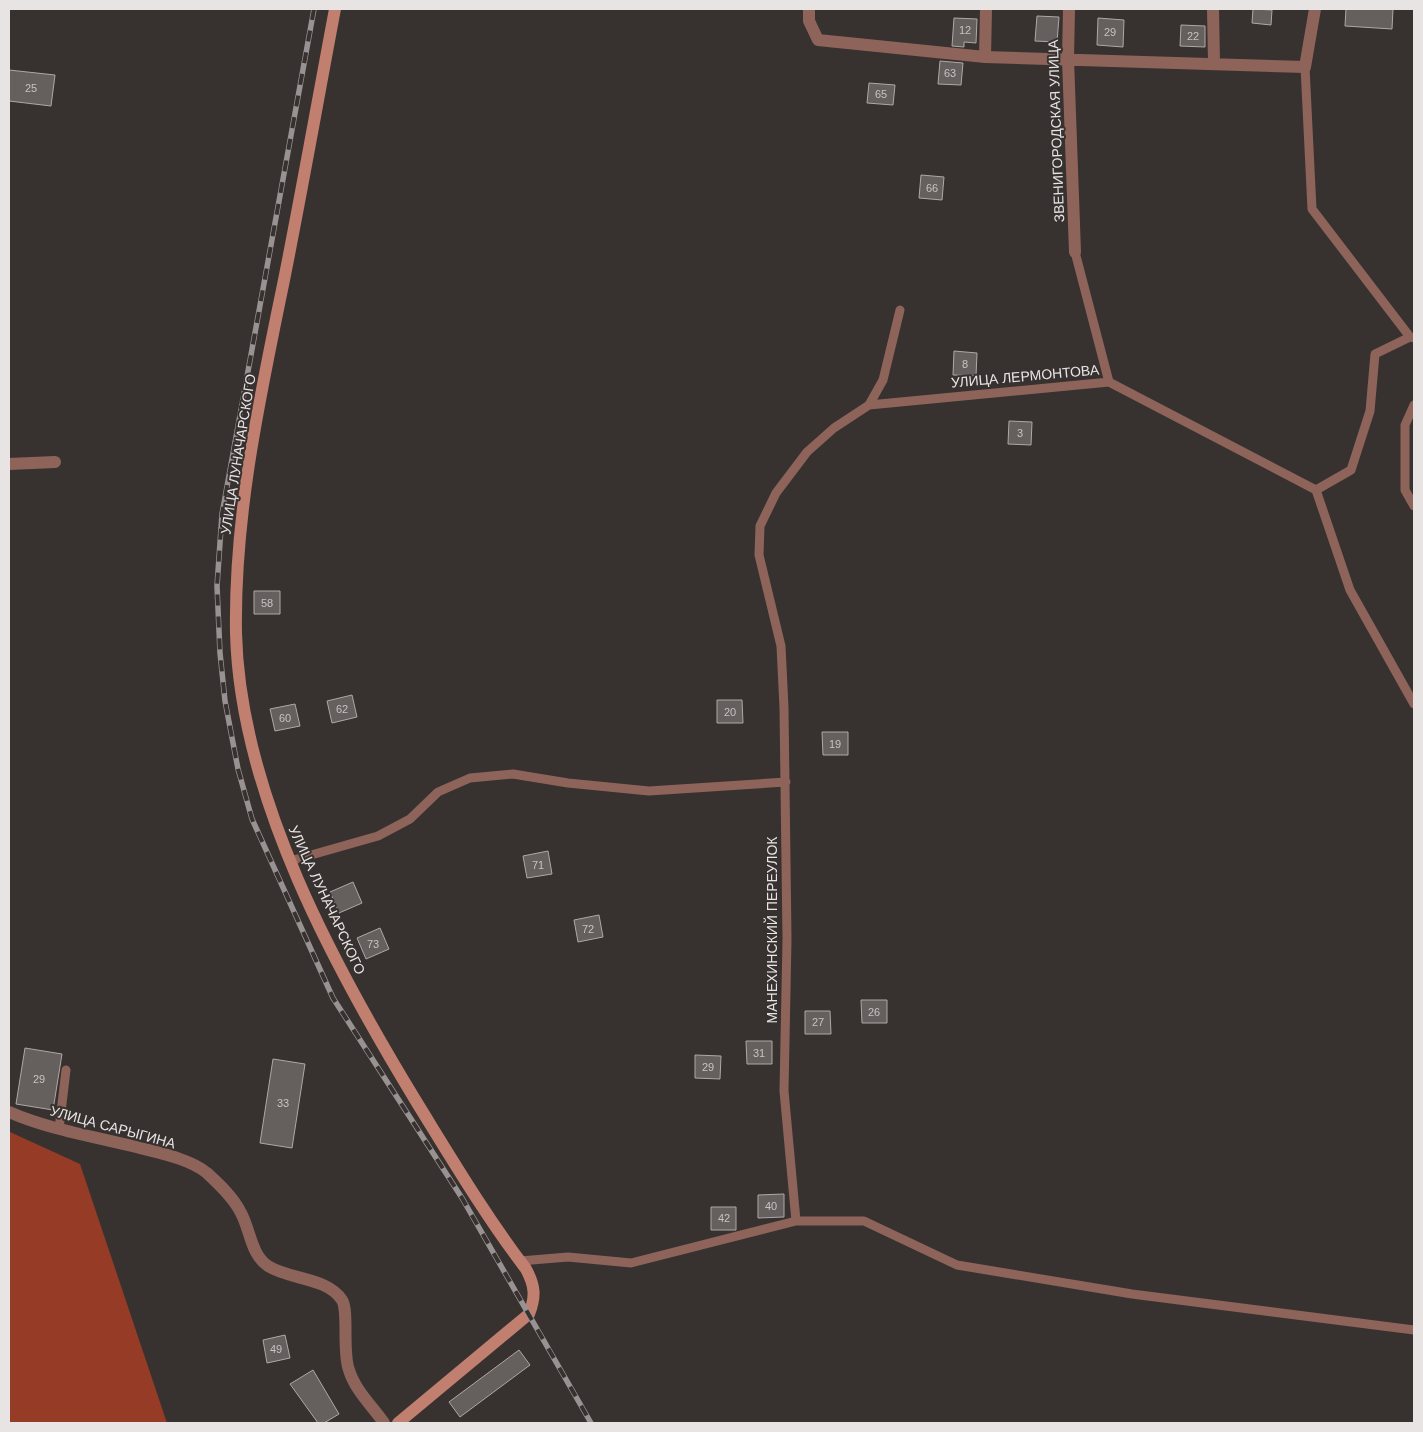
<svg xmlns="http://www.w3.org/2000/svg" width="1423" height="1432" viewBox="0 0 1423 1432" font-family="Arial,sans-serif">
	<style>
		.forest { fill: #953b26 }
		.building { fill: #655f5e; stroke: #afa8a6 }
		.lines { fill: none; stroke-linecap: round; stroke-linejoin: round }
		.lane { stroke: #8e645a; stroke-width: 9 }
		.street { stroke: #8e645a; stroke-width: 12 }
		.secondary { stroke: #c17f6f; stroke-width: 12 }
		.rail-casing { stroke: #989392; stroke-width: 5.5 }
		.rail { stroke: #373230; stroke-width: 4; stroke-dasharray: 11; stroke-linecap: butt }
		.labels { text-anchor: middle; stroke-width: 4; stroke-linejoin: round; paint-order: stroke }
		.number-label { font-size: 11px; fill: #c7c3c2 }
		.street-label { font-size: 14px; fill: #e8e4e4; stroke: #373230 }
	</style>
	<rect width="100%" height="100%" fill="#373230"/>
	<path class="forest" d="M9,1125L10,1132L80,1164L167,1423H9Z"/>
	<path class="building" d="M1253,9L1272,10L1271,25L1252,23Z
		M1346,9H1393L1392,29L1345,26Z
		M1037,16L1059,17L1057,42L1035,41Z
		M954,18L977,19L976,43L964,42V47L952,46Z
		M1098,18L1124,20L1123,47L1097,45Z
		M1181,25L1205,26V47L1180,46Z
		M940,61L963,63L961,85L938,84Z
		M9,70L55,75L51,106L9,101Z
		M869,83L895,85L893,105L867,103Z
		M921,175L944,177L942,200L919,198Z
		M954,351L977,353L976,376L953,375Z
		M1009,421L1032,422L1031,445L1008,444Z
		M254,591H280V614H254Z
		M352,695L357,717L332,723L327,701Z
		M717,700H742L743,723H717Z
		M295,704L300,726L275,731L270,709Z
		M822,732H848V755H823Z
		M548,851L552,874L527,878L523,856Z
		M353,882L362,903L339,913L330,892Z
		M599,915L603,937L578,942L574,920Z
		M380,928L389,949L366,959L357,938Z
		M861,1000H887V1023H862Z
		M805,1011H830L831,1034H805Z
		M746,1041H772V1064H747Z
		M25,1048L62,1054L53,1110L16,1104Z
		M695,1055L721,1056L720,1079L695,1078Z
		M273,1059L305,1064L292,1148L260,1143Z
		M784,1194V1217L758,1218V1195Z
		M711,1207H736V1230H711Z
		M285,1335L290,1358L267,1363L263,1340Z
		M519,1350L530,1365L460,1417L449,1402Z
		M313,1370L339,1414L324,1423H318L290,1384Z"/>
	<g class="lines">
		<path class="lane" d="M1305,67L1312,209L1410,337
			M1109,382L1316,490L1351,470L1370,411L1375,354L1410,337L1414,338
			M869,405L1109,382L1075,252
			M1414,405L1405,425V490L1414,506
			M1316,490L1350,590L1414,704
			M290,861L378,836L410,819L438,792L470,778L513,774L568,783L649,791L786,782
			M59,1129L66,1070
			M796,1221H864L957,1265L1132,1294L1414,1330
			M520,1261L568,1257L631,1263L796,1221L784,1091L787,939L784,708L781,646L759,555L760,526L776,493L807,452L834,428L869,405L883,380L900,310"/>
		<path class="street" d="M809,9V21L818,40L985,57L1305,67L1315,9
			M1069,9L1068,59L1075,252
			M1213,9L1214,62
			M985,57L986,9
			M9,464L55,462
			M9,1112C48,1129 91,1136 132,1146C155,1152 189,1158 207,1173C219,1184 234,1198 241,1213C250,1229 251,1255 268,1266C290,1280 327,1277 342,1300C349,1311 342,1352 349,1370C355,1390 372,1406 384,1423"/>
		<path class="secondary" d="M335,9C318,99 302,190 284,280C260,397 234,514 236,633C240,796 336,970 419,1106C453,1161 487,1218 526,1269C535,1286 536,1296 529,1314L398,1423"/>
		<g class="rail-casing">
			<path id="rail" d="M314,9L222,514L217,586L220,653L225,701L238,769L252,819L333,998L462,1198L591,1423"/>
		</g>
		<use href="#rail" class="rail"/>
	</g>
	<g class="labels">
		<g class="number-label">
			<text x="965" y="34">12</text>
			<text x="1110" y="36">29</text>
			<text x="1193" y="40">22</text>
			<text x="950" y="77">63</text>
			<text x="31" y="92">25</text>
			<text x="881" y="98">65</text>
			<text x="932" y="192">66</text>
			<text x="965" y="368">8</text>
			<text x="1020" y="437">3</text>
			<text x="267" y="607">58</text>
			<text x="342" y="713">62</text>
			<text x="730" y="716">20</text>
			<text x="285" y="722">60</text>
			<text x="835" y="748">19</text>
			<text x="538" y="869">71</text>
			<text x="588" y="933">72</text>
			<text x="373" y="948">73</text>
			<text x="874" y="1016">26</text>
			<text x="818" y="1026">27</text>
			<text x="759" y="1057">31</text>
			<text x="708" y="1071">29</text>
			<text x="39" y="1083">29</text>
			<text x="283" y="1107">33</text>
			<text x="771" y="1210">40</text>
			<text x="724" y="1222">42</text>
			<text x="276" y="1353">49</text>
		</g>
		<g class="street-label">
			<text transform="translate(1056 131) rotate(-92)" y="5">ЗВЕНИГОРОДСКАЯ УЛИЦА</text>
			<text transform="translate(1025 376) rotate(-5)" y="5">УЛИЦА ЛЕРМОНТОВА</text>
			<text transform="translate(238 454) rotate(-81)" y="5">УЛИЦА ЛУНАЧАРСКОГО</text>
			<text transform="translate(327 900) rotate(65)" y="5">УЛИЦА ЛУНАЧАРСКОГО</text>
			<text transform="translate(772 930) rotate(-90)" y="5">МАНЕХИНСКИЙ ПЕРЕУЛОК</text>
			<text transform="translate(113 1127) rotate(15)" y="5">УЛИЦА САРЫГИНА</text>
		</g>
	</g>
	<rect width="1423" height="1432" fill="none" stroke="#e8e4e4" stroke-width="20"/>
</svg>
